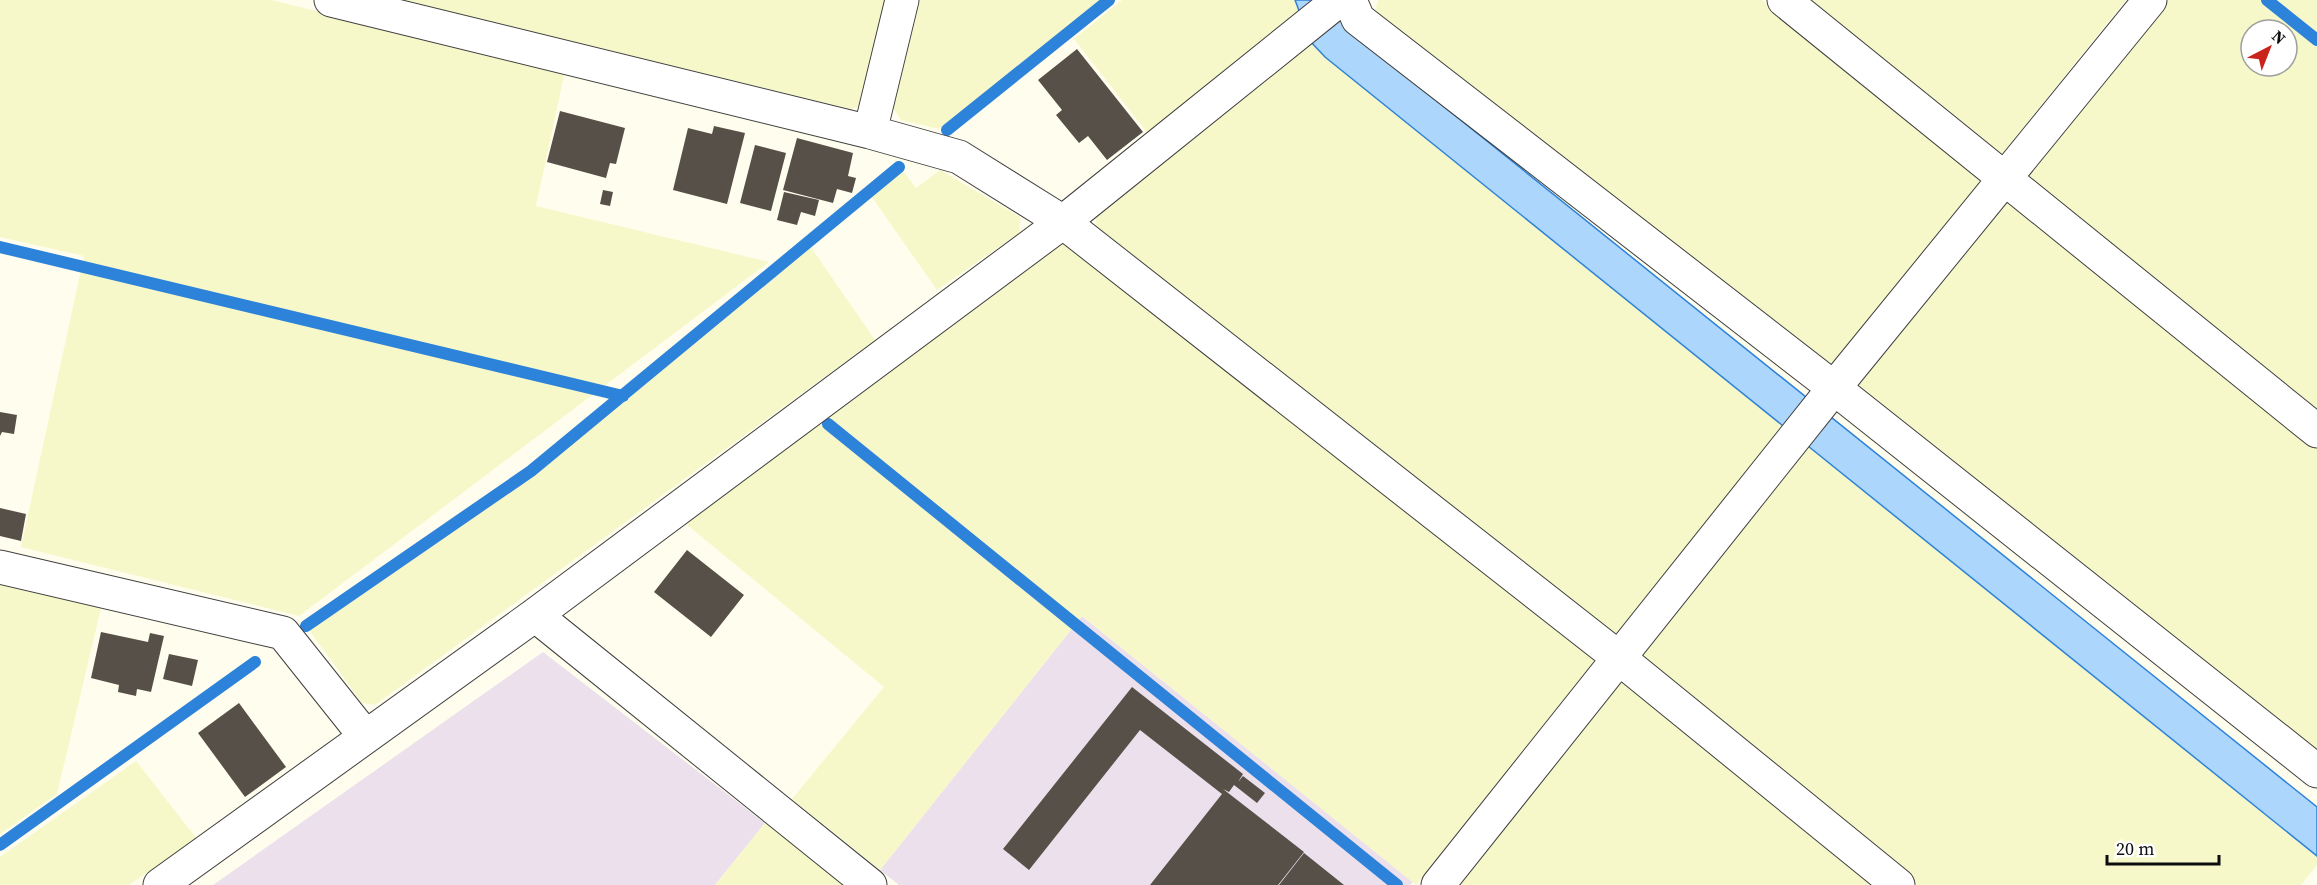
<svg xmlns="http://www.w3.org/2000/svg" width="2317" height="885" viewBox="0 0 2317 885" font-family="'Source Serif 4',serif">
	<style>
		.industrial { fill: #ede0ed }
		.farmland { fill: #f7f8ca; fill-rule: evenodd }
		.water { fill: #add6fc; stroke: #2d83d9; stroke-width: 1.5 }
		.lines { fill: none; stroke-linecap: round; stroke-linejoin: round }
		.stream { stroke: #2d83d9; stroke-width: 12 }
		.building { fill: #575048 }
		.street-casing { stroke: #404040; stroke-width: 35 }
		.street { stroke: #fff; stroke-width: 33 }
	</style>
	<rect width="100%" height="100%" fill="#fffded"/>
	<path class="industrial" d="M1082,616L1413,882L1410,885H899L880,870Z
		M543,652L765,823L715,885H213Z"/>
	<path class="farmland" d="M0,0H271L565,71L536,206L769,262L299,616L21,547L84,256L0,237Z
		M398,0H886L860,106L851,109Z
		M920,0H1100L939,129L901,120L893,108Z
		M1122,0H1295L1300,13L1149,135L1074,39Z
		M1378,0H1762L1978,175L1980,186L1828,373L1375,11Z
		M1806,0H2126L2000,156Z
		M2164,0H2317V411L2027,182L2028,170ZM2251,30H2287V66H2251Z
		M1311,42L1325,57L1785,427L1619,635L1608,639L1095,228L1097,211Z
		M940,170L1020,217L1019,233L937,290L871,196L903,171L916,188Z
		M2013,201L2317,447V759L1851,390L1999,205Z
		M1072,244L1592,654L1593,663L1416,885L1082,616L880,870L792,799L884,687L686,524L1055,245Z
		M810,246L875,340L375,705L362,703L309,630L535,474L623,396Z
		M1808,446L2317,856V865L2301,885H1917L1640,662V652Z
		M0,584L101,608L57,794L0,834Z
		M1628,683L1879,885H1457L1616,684Z
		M136,761L197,839L129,885H0V857Z
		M765,823L843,885H715Z"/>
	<path class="water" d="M1295,0H1338L1351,32L2317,807V856L1325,57L1311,42Z"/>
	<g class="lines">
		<path class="stream" d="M2267,0L2317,40
			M947,130L1109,0
			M0,247L623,396
			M828,424L1397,885
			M306,626L531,471L899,167
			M0,845L255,662"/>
	</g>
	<path class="building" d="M1077,49L1143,132L1107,160L1088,136L1079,143L1056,115L1062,110L1038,80Z
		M560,111L625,128L616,164L610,163L606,178L547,162Z
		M714,126L745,133L727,204L673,190L688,128L712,134Z
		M797,138L853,153L848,176L856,178L852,193L837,189L833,203L783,190Z
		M755,145L786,153L771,211L740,203Z
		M603,190L613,192L610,206L600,204Z
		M784,192L819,200L815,216L801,212L797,225L777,220Z
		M0,412L17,415L14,434L2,432L0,436Z
		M0,508L26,514L21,541L0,536Z
		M687,550L744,595L711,637L654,592Z
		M101,632L148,642L150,633L164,636L151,692L137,689L136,696L118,692L119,685L91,678Z
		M169,654L198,660L192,686L163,679Z
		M1132,687L1243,774L1238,782L1243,776L1265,793L1257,803L1234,785L1229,792L1223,789L1304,852L1278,885H1150L1222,794L1140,730L1029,870L1003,849Z
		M239,703L286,767L245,797L198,733Z
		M1304,853L1344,885H1279Z"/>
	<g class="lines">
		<g class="street-casing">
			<path id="street" d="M331,0L870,132L959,157L1063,222L1619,658L1898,885
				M1350,0L1358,19L1834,388L2317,771
				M1784,0L2317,431
				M870,132L902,0
				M0,567L283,633L365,736
				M535,615L870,885
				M160,885L535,615L1063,222L1339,0
				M1438,885L1834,388L2150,0"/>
		</g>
		<use href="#street" class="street"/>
	</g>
	<g transform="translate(2269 48) rotate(42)"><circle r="28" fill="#ffffff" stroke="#9e9e9e" stroke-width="1.5"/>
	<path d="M0-4.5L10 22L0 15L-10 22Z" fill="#ca2319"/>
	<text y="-9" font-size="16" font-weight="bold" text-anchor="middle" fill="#0d0d0d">N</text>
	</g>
	<path d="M2107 855v9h112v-9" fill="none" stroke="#0d0d0d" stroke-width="3"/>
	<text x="2116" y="855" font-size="18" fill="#0d0d0d" stroke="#ffffff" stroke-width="4.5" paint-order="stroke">20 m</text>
</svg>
